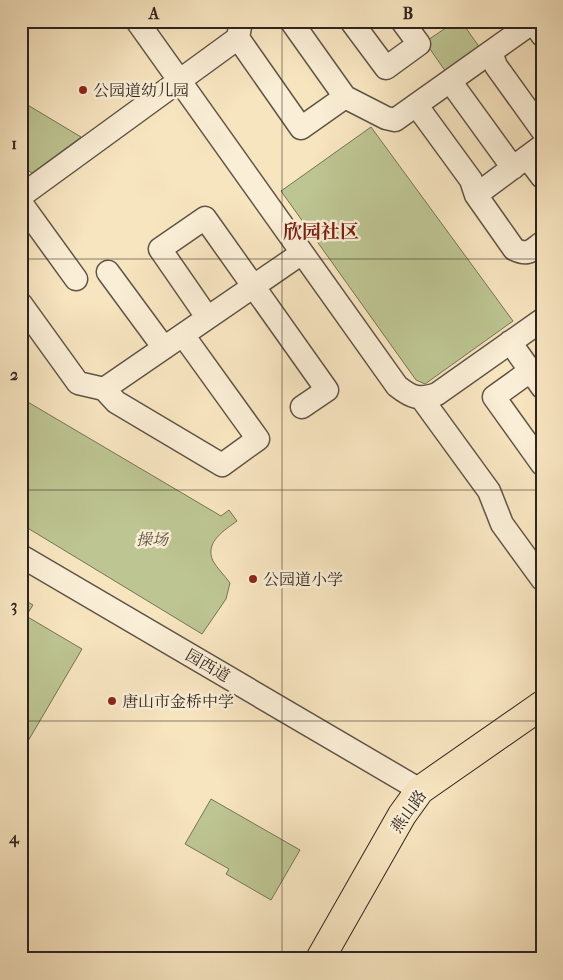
<svg xmlns="http://www.w3.org/2000/svg" width="563" height="980" viewBox="0 0 563 980" font-family="'IM FELL French Canon','Noto Serif SC',serif">
	<style>
		.green { fill: #bdc592; stroke: #767458 }
		.lines { fill: none; stroke-linecap: round; stroke-linejoin: round }
		.minor-casing { stroke: #615446; stroke-width: 25 }
		.major-casing { stroke: #2f241e; stroke-width: 30 }
		.minor { stroke: #faeed6; stroke-width: 22 }
		.major { stroke: #f7e5c0; stroke-width: 28 }
		.grid { fill: none; stroke: #2f241e; stroke-width: 1; stroke-opacity: 0.55 }
		.poi-dot { fill: #8f2418; stroke: #faeed6; stroke-width: 2 }
		.labels { text-anchor: middle; stroke-width: 5; stroke-linejoin: round; paint-order: stroke }
		.poi-label { font-size: 16px; fill: #2f241e; stroke: #faeed6; text-anchor: start }
		.park-label { font-size: 16px; font-style: italic; fill: #5a5441; stroke: #faeed6 }
		.street-label { font-size: 16px; fill: #2f241e; stroke: #faeed6 }
		.quarter-label { font-size: 19px; font-weight: bold; fill: #7a1f14; stroke: #faeed6 }
		.neatline { fill: none; stroke: #2f241e; stroke-width: 2 }
		.grid-label { font-size: 16px; text-anchor: middle; font-weight: bold; fill: #2f241e }
	</style>
	<rect width="100%" height="100%" fill="#f7e5c0"/>
	<filter id="stains"><feTurbulence type="fractalNoise" baseFrequency=".004" numOctaves="4"/><feColorMatrix values="0 0 0 0 .2 0 0 0 0 .09 0 0 0 0 .02 0 0 0 .5 -.17"/></filter>
	<radialGradient id="worn" r=".72"><stop offset=".6" stop-color="#630" stop-opacity="0"/><stop offset="1" stop-color="#630" stop-opacity=".3"/></radialGradient>
	<path class="green" d="M456,21H461L480,48L446,72L425,42Z
		M21,101L81,137L32,173L21,166Z
		M371,127L513,321L425,384L416,380L281,191Z
		M21,398L221,516L229,510L237,521C225,530 204,542 213,561C217,568 225,576 230,583L226,599L202,634L21,524Z
		M21,598L33,605L26,616L82,649L21,753Z
		M211,799L300,850L271,900L226,874L229,869L185,844Z"/>
	<g class="lines">
		<g class="minor-casing">
			<path id="minor" d="M137,21L397,386C412,398 419,400 437,394L542,320
				M351,21L386,68L419,44L402,21
				M238,38L301,128L345,97L291,21
				M491,52L496,66L542,130
				M450,81L513,168
				M345,97L386,118L395,120L533,22L542,35
				M417,106L471,180L476,195L514,249C528,256 531,251 542,243
				M527,157L542,177
				M476,195L542,146
				M21,196L238,38L241,21
				M21,203L76,279
				M108,272L164,348
				M21,304L78,383L104,389L302,253
				M207,317L160,249L205,218L327,390L302,407
				M510,342L542,387
				M530,371L494,397L542,464
				M104,389L116,402L222,465L258,439L183,335
				M422,399L489,491L502,524L542,579
				M21,556L420,790"/>
		</g>
		<g class="major-casing">
			<path id="major" d="M320,959L402,815L420,790L542,705"/>
		</g>
		<use href="#minor" class="minor"/>
		<use href="#major" class="major"/>
	</g>
	<path class="grid" d="M282,21V959M21,259H542M21,490H542M21,721H542"/>
	<g class="poi-dot">
		<circle cx="83" cy="90" r="5"/>
		<circle cx="253" cy="579" r="5"/>
		<circle cx="112" cy="701" r="5"/>
	</g>
	<g class="labels">
		<g class="poi-label">
			<text x="93" y="96">公园道幼儿园</text>
			<text x="263" y="585">公园道小学</text>
			<text x="122" y="707">唐山市金桥中学</text>
		</g>
		<g class="park-label">
			<text x="152" y="545">操场</text>
		</g>
		<g class="street-label">
			<text transform="translate(208 665) rotate(30)" y="6">园西道</text>
			<text transform="translate(408 811) rotate(-54)" y="6">燕山路</text>
		</g>
		<g class="quarter-label">
			<text x="321" y="238">欣园社区</text>
		</g>
	</g>
	<rect width="563" height="980" fill="none" stroke="#f7e5c0" stroke-width="55"/>
	<rect x="28" y="28" width="508" height="924" class="neatline"/>
	<g class="grid-label">
		<text x="154" y="19">A</text>
		<text x="408" y="19">B</text>
		<text x="14" y="149">1</text>
		<text x="14" y="380">2</text>
		<text x="14" y="611">3</text>
		<text x="14" y="843">4</text>
	</g>
	<rect width="100%" height="100%" filter="url(#stains)"/>
	<rect width="100%" height="100%" fill="url(#worn)"/>
</svg>
